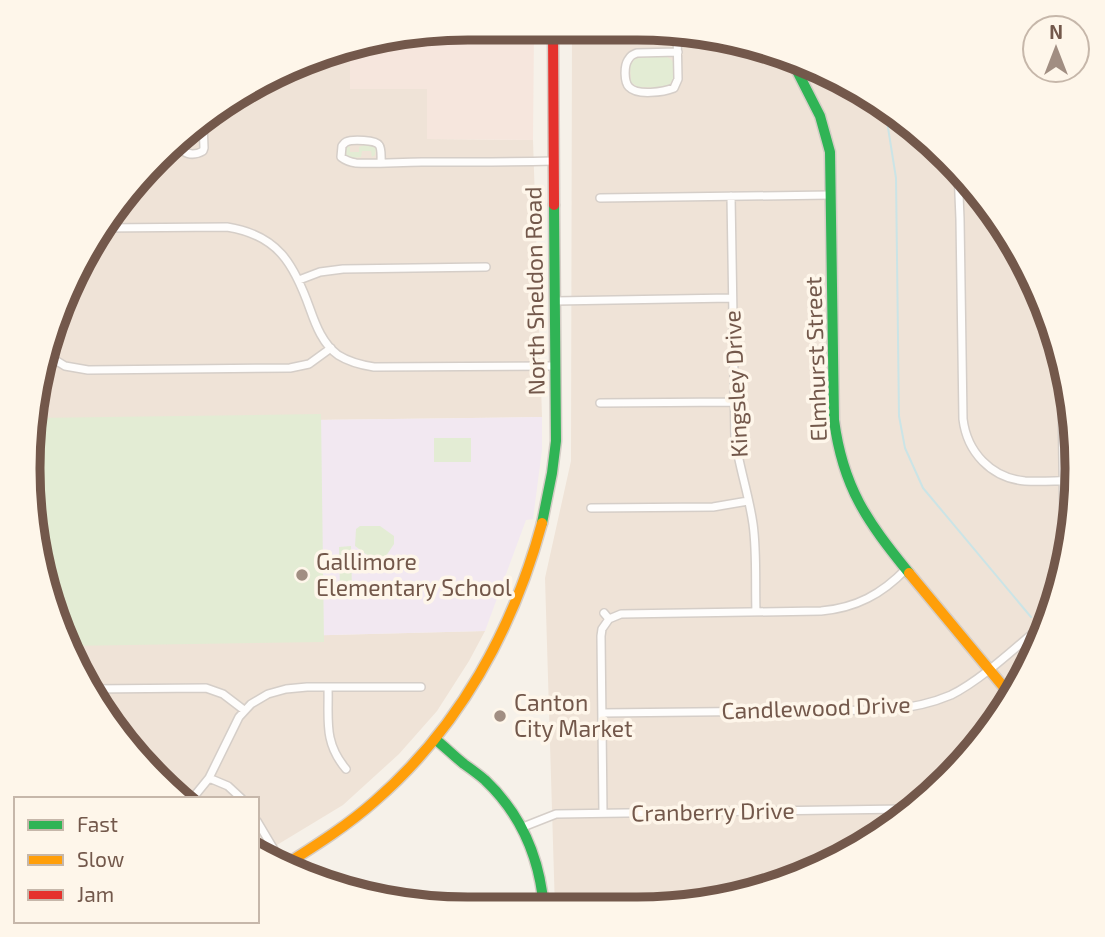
<svg xmlns="http://www.w3.org/2000/svg" width="1105" height="937" viewBox="0 0 1105 937" font-family="'Exo 2',sans-serif">
	<style>
		.residential { fill: #efe3d7 }
		.commercial { fill: #f6e6dd }
		.education { fill: #f2e8f1 }
		.green { fill: #e3ecd4 }
		.lines { fill: none; stroke-linecap: round; stroke-linejoin: round }
		.stream { stroke: #cbe4e6; stroke-width: 2 }
		.street-casing { stroke: #d5cec8; stroke-width: 10 }
		.fast-casing { stroke: #d5cdc6; stroke-width: 13 }
		.slow-casing { stroke: #d5cdc6; stroke-width: 13 }
		.jam-casing { stroke: #d5cdc6; stroke-width: 13 }
		.street { stroke: #fefdfc; stroke-width: 7 }
		.fast { stroke: #30b455; stroke-width: 10 }
		.slow { stroke: #ff9f0a; stroke-width: 10 }
		.jam { stroke: #e5322d; stroke-width: 10 }
		.poi-dot { fill: #a18e82; stroke: #fef6ea; stroke-width: 2.5 }
		.labels { text-anchor: middle; stroke-width: 7; stroke-linejoin: round; paint-order: stroke }
		.street-label { font-size: 23px; fill: #73584b; stroke: #fef6ea }
		.poi-label { font-size: 23px; fill: #73584b; stroke: #fef6ea; text-anchor: start }
		.rim { fill: none; stroke: #73584b; stroke-width: 9 }
	</style>
	<rect width="100%" height="100%" fill="#f6f1e9"/>
	<path class="residential" d="M572,30L694,32L831,73L967,178L1044,300L1077,469L1043,637L948,780L805,876L637,909H555L545,578L571,461Z
		M350,45L351,89H427V139L533,140L542,417L95,423L101,641L485,631L469,661L437,711L399,754L343,805L267,851L257,845V799H177L102,714L61,637L32,526V411L61,300L102,223L178,137L273,74Z"/>
	<path class="commercial" d="M468,28L534,29L533,140L427,139V89H350V45Z"/>
	<path class="education" d="M542,417V450L533,519L526,520L485,631L101,641L95,423Z"/>
	<path class="green" d="M665,56C672,59 674,61 674,69C676,93 655,87 637,87L631,82L630,66L635,58Z
		M364,145L374,146L376,148L375,155L372,157L371,151H362L361,157L353,158L346,155L345,148L348,146L350,147V152H359V147Z
		M321,414L324,642L66,646L61,637L32,526V418Z
		M434,438H471V462H434Z
		M360,526H380L394,536V544L384,559L375,561L355,546L356,529Z
		M351,546L352,590H340L339,547Z"/>
	<g class="lines">
		<path class="stream" d="M886,115L896,178L899,416L905,448L923,488L1031,617"/>
		<g class="street-casing">
			<path id="street" d="M677,31L678,79L674,88C664,92 637,96 629,87C624,82 624,66 628,60C631,55 632,55 637,53L678,52
				M181,135L183,151C189,155 196,155 203,151L204,148L203,121
				M381,163C381,158 382,149 379,145C376,140 352,139 346,142C344,143 343,145 342,146L341,157C346,161 349,162 356,163C377,164 400,162 422,162C465,162 509,162 553,161
				M958,170L960,219L963,419C967,452 991,478 1025,481C1041,482 1058,481 1075,480
				M731,196L735,438C739,467 749,495 753,524C757,553 755,583 756,612
				M600,198L831,195
				M100,228L227,227C278,235 294,264 310,309C316,326 323,344 338,355C349,362 361,365 374,367L556,366
				M299,280L320,272L343,269L486,267
				M555,301L732,298
				M47,355L65,366L88,370L290,368L309,364L331,348
				M1062,394L1064,533
				M600,403L734,402
				M591,508L713,507L748,501
				M609,619L621,614L821,611C856,608 882,594 906,569
				M328,687C329,719 323,742 346,769
				M89,689L206,688L223,694L244,710
				M602,713L887,710C909,708 930,704 951,695C983,679 1018,645 1046,622
				M209,778L228,786L242,799
				M192,799L209,778L239,717L251,704L268,694L286,689L307,687H421
				M603,813L601,636L602,629L609,619L604,613
				M257,821L279,858
				M523,827L556,814L905,809"/>
		</g>
		<g class="fast-casing">
			<path id="fast" d="M792,61L820,116L830,152L834,420C843,488 867,521 909,573
				M542,523L552,473L556,441L554,205
				M435,739C445,747 454,756 464,764C471,769 478,774 485,780C522,815 540,858 544,909"/>
		</g>
		<g class="slow-casing">
			<path id="slow" d="M909,573L1007,691
				M288,863C318,844 348,825 375,801C459,728 513,630 542,523"/>
		</g>
		<g class="jam-casing">
			<path id="jam" d="M553,29L554,205"/>
		</g>
		<use href="#street" class="street"/>
		<use href="#fast" class="fast"/>
		<use href="#slow" class="slow"/>
		<use href="#jam" class="jam"/>
	</g>
	<g class="poi-dot">
		<circle cx="302" cy="575" r="7"/>
		<circle cx="500" cy="716" r="7"/>
	</g>
	<g class="labels">
		<g class="street-label">
			<text transform="translate(535 291) rotate(-91)" y="8">North Sheldon Road</text>
			<text transform="translate(816 359) rotate(-92)" y="8">Elmhurst Street</text>
			<text transform="translate(736 384) rotate(-93)" y="8">Kingsley Drive</text>
			<text transform="translate(816 708) rotate(-2)" y="8">Candlewood Drive</text>
			<text transform="translate(713 812) rotate(-1)" y="8">Cranberry Drive</text>
		</g>
		<g class="poi-label">
			<text x="316" y="570">Gallimore<tspan x="316" dy="26">Elementary School</tspan></text>
			<text x="514" y="711">Canton<tspan x="514" dy="26">City Market</tspan></text>
		</g>
	</g>
	<path d="M0 0H1105V937H0ZM468 40H637A428 428 0 0 1 1065 468V469A428 428 0 0 1 637 897H468A428 428 0 0 1 40 469V468A428 428 0 0 1 468 40Z" fill="#fef6ea" fill-rule="evenodd"/>
	<path class="rim" d="M468 40H637A428 428 0 0 1 1065 468V469A428 428 0 0 1 637 897H468A428 428 0 0 1 40 469V468A428 428 0 0 1 468 40Z"/>
	<rect x="14" y="797" width="245" height="126" fill="#fef6ea" stroke="#c6b7aa" stroke-width="2"/>
	<rect x="28" y="820" width="35" height="10" fill="#30b455" stroke="#c6b7aa" stroke-width="2"/>
	<text x="77" y="832" font-size="21" fill="#73584b">Fast</text>
	<rect x="28" y="855" width="35" height="10" fill="#ff9f0a" stroke="#c6b7aa" stroke-width="2"/>
	<text x="77" y="867" font-size="21" fill="#73584b">Slow</text>
	<rect x="28" y="890" width="35" height="10" fill="#e5322d" stroke="#c6b7aa" stroke-width="2"/>
	<text x="77" y="902" font-size="21" fill="#73584b">Jam</text>
	<g transform="translate(1056 49)"><circle r="33" fill="#fef6ea" stroke="#c6b7aa" stroke-width="2"/>
	<path d="M0-5L12 26L0 18L-12 26Z" fill="#a18e82"/>
	<text y="-10" font-size="19" font-weight="bold" text-anchor="middle" fill="#73584b">N</text>
	</g>
</svg>
